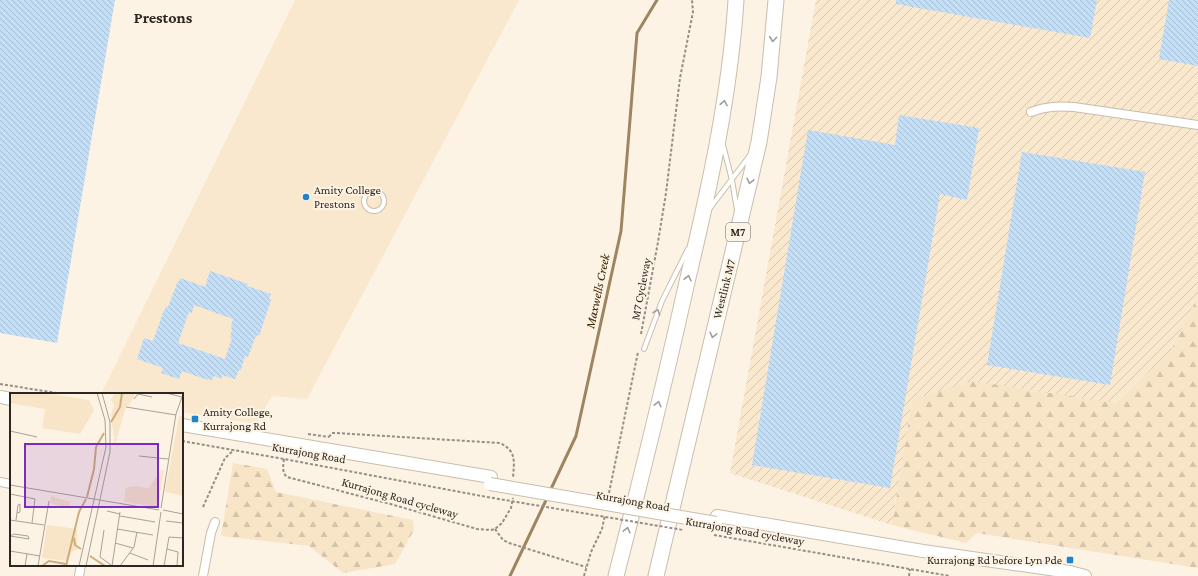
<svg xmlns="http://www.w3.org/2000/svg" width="1198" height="576" viewBox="0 0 1198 576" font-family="'Crimson Pro',serif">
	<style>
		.built { fill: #f9e7ce }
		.industrial { fill: url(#industrial-furrows) }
		.forest { fill: url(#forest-firs) }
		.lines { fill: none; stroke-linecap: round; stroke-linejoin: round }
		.stream { stroke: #9d8561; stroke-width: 3 }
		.building { fill: url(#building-back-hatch); fill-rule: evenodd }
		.service-casing { stroke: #c9bdab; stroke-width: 6 }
		.minor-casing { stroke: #c9bdab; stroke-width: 10 }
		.secondary-casing { stroke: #c9bdab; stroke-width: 14 }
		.motorway-casing { stroke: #c9bdab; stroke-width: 17 }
		.path { stroke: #958e83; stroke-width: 2; stroke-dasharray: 3 2; stroke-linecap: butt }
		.service { stroke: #fff; stroke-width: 4 }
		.minor { stroke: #fff; stroke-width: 8 }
		.secondary { stroke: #fff; stroke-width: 12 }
		.motorway { stroke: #fff; stroke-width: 15 }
		.secondary-bridge-casing { stroke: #c9bdab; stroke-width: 14; stroke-linecap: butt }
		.path-bridge { stroke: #958e83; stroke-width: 2; stroke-dasharray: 3 2; stroke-linecap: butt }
		.secondary-bridge { stroke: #fff; stroke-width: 12 }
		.oneway { stroke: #a09e9b }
		.poi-dot { fill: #1c83ce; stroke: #fdf3e4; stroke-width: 1.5 }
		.labels { text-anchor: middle; stroke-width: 4; stroke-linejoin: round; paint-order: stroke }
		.shield { fill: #fdf3e4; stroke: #6b645b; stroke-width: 1 }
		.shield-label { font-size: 11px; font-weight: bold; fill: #2c2720 }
		.poi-label { font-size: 12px; fill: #2c2720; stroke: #fdf3e4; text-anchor: start }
		.street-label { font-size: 12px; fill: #2c2720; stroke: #fdf3e4 }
		.water-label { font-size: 13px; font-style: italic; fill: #3b2500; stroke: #fdf3e4 }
		.district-label { font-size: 16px; font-weight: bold; fill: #2c2720; stroke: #fdf3e4 }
		.inset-river { fill: none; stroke: #cead7d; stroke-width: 2 }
		.inset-road { fill: none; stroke: #a9a196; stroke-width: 1 }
		.view { fill: #7b2cbf; fill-opacity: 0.15; stroke: #7b2cbf; stroke-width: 2 }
		.inset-edge { fill: none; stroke: #2c2720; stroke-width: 2 }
	</style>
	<defs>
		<pattern id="industrial-furrows" width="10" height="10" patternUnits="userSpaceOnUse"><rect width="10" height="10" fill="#f9e7ce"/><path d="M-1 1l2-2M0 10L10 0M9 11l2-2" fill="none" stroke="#d6c6b1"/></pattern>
		<pattern id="forest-firs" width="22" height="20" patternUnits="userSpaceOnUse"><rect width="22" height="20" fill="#f8e4c6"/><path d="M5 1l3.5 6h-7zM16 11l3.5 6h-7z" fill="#d5c4aa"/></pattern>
		<pattern id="building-back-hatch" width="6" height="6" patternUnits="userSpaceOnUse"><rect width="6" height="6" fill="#c3def7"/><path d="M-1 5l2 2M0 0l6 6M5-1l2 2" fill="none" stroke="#a8bed3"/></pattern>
	</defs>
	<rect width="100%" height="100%" fill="#fdf3e4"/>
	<path class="built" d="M295,0H519L307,399L272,396L256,424L182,412V394H101Z"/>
	<path class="industrial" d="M816,0H1198V296L1170,352L1112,405L912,400L892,525L730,473Z"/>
	<path class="forest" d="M1198,296V568L977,533L966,543L892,525L912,400L972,381L1115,403L1170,352Z
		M233,463L267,469L276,492L413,520L414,530L395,564L343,573L309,546L221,536Z"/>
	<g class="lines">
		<path class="stream" d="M550,491L576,436L621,231L637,33L657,0
			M510,576L548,496"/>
	</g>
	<path class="building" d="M0,0H115L57,343L0,333Z
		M896,0H1097L1090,38L896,4Z
		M1169,0H1198V66L1159,59Z
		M899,115L979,128L967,200L940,194L890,488L752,465L808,130L895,145Z
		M1022,152L1145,172L1110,385L987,365Z
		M210,271L248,284L247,286L271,294L269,299L271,300L259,336L257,335L256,338H255L248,357L245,356L241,370H239L235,379L222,375L221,379L214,376L212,380L209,379L208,380L182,371L179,379L161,373L163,368L137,359L144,338L153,341L164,310H165L166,306L168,307L178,281L179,282L180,278L205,287ZM194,305L233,319L231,326L232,327L231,329L232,330L230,338H232L225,359L178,343L189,312L192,313Z"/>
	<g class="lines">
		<g class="service-casing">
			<path id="service" d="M723,145L732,180L737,210
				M364 201a10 10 0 1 1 20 0a10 10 0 1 1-20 0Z
				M710,208L751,154
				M644,349L662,301L688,249"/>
		</g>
		<g class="minor-casing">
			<path id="minor" d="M1031,112C1047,106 1058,106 1074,107L1198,125
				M0,482L11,484
				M79,576L81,565
				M203,576L211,533L215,522"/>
		</g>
		<g class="secondary-casing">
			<path id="secondary" d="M0,397L11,399
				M182,425L491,477
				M717,516L923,551L1070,572L1085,576"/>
		</g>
		<g class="motorway-casing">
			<path id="motorway" d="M616,576C641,479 665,381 687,282C709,190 730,95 736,0
				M656,576L759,142L769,77L776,0"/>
		</g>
		<path class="path" d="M641,334L658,242L666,193L680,78L693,12L692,0
			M0,384L63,394
			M308,434L329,437
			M329,437L332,433H336L500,443C517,451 514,462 513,478
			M182,441L284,459L487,497
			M284,459C283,466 282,473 287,477L394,505L477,529L491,530L495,529L502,523L511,508L513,498
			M609,493L638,352
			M203,507L225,458L234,450
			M495,529L503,540L509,543L586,567
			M714,535L950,576
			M584,576L591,552L602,529L605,515
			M909,576L910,569"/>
		<use href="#service" class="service"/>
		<use href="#minor" class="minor"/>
		<use href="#secondary" class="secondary"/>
		<use href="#motorway" class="motorway"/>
		<g class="secondary-bridge-casing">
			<path id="secondary-bridge" d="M490,484L716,523"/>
		</g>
		<path class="path-bridge" d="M487,497L683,530"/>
		<use href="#secondary-bridge" class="secondary-bridge"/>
	</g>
	<defs><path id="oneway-chevron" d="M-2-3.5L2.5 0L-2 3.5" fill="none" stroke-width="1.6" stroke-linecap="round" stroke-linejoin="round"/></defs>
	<g class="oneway">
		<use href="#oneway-chevron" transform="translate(773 39) rotate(95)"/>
		<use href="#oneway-chevron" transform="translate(724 103) rotate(-80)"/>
		<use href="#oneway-chevron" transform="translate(750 181) rotate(103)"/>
		<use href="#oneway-chevron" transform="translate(688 278) rotate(-77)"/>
		<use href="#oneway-chevron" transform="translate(657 312) rotate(-70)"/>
		<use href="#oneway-chevron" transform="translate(713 335) rotate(104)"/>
		<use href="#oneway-chevron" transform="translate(658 404) rotate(-76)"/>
		<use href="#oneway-chevron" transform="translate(627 530) rotate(-76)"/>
	</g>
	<g class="poi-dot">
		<circle cx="306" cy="197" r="4"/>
		<rect x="191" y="415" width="8" height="8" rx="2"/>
		<rect x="1066" y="556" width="8" height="8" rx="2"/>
	</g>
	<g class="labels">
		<rect class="shield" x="726" y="223" width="24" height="18" rx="3"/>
		<g class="shield-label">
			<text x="738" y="236">M7</text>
		</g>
		<g class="poi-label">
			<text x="314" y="194">Amity College<tspan x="314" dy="14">Prestons</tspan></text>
			<text x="203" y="416">Amity College,<tspan x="203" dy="14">Kurrajong Rd</tspan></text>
			<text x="1062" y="564" text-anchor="end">Kurrajong Rd before Lyn Pde</text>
		</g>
		<g class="street-label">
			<text transform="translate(641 289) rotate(-79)" y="4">M7 Cycleway</text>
			<text transform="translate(724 289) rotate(-76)" y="4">Westlink M7</text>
			<text transform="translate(309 453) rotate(10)" y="4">Kurrajong Road</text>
			<text transform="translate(400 498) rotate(16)" y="4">Kurrajong Road cycleway</text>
			<text transform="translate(633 501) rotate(10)" y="4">Kurrajong Road</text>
			<text transform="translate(745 531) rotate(10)" y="4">Kurrajong Road cycleway</text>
		</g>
		<g class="water-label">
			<text transform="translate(597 291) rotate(-78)" y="5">Maxwells Creek</text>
		</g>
		<g class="district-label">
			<text x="163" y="23">Prestons</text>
		</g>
	</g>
	<g transform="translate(10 393)">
		<rect width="173" height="173" fill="#fdf3e4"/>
		<path d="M169,23H173V105L170,102L155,99Z" fill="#f8e4c6"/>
		<path d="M0,0H37L79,7L84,17L70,41L32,35L35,16L0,10ZM104,0H125L119,13H116L105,52L101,22L104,12L101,7ZM151,77H154L148,114L114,109L116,95L123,93L139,95ZM41,102L46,105L61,109L59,113L53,114L40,110ZM37,132L67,136V157L62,158L58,168L32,165Z" fill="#f8e4c6"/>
		<path class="inset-river" d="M101,29L110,14L112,0M77,104L84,76L86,54L94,40M64,145L65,152L71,156M80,163L95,173M32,173L39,168L56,171M56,173L69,119L76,106"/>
		<path class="inset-road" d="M156,0L172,4M124,6L128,1L142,4M116,14L166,22M0,38L27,44M129,63L158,66M0,92L149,117M0,101L25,106L22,130M151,115L166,21L172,4M153,117L173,121M97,118L110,121M110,123L145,129M0,127L34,132M6,127L8,112L10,111V119L7,120M156,128L173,130M107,136L143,142M94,137L90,164L101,172M0,143L4,141L18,143L19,146L0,143M105,150L123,155M157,156L168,159L167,173M0,158L30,163M120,160L138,167M15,173L17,161M28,173L39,108M69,173L96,54L95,27L87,0M76,173L100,59V29L92,0M102,173L110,119M110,173L124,154L127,139M143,173L151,119M154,173L159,144L173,145"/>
		<path class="view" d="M15,51H148V114H15Z"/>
		<rect width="173" height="173" class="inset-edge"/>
	</g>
</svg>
